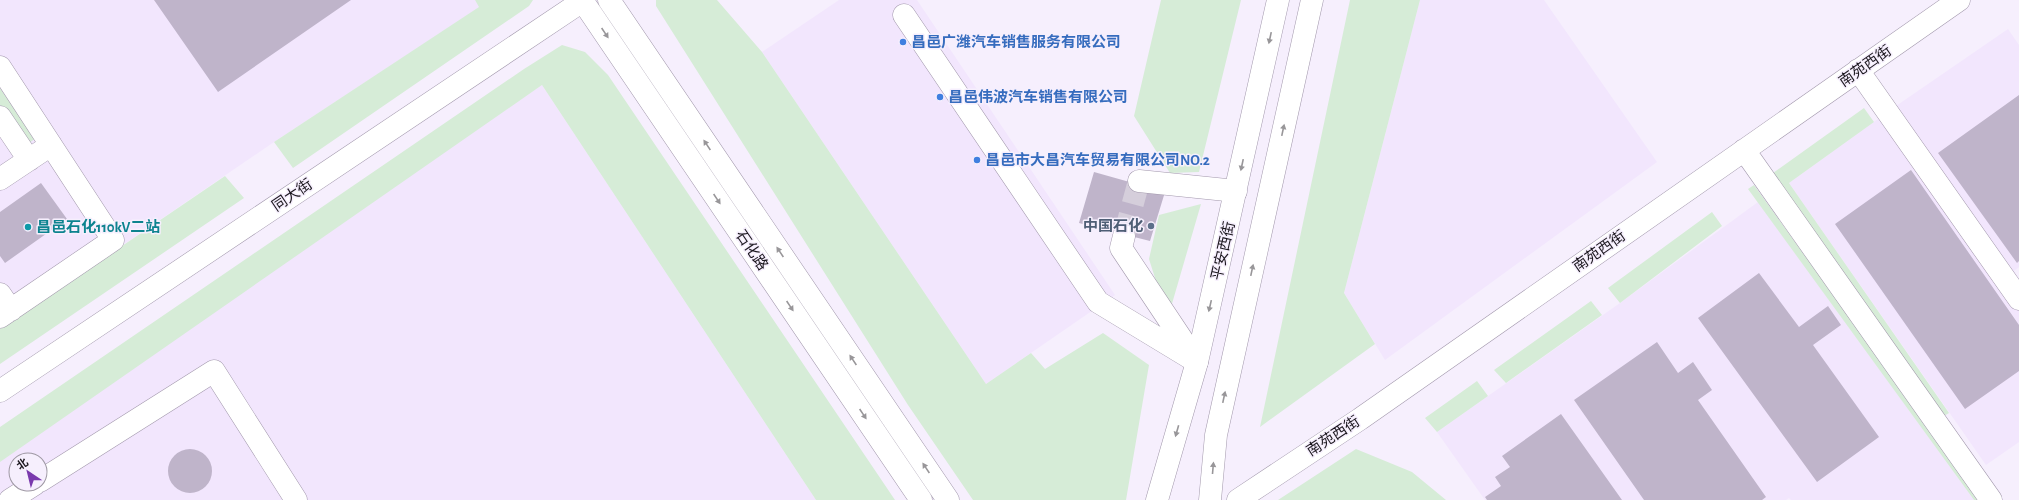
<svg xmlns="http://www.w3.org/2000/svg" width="2019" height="500" viewBox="0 0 2019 500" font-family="'Alegreya Sans','Noto Sans SC',sans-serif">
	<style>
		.built { fill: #f2e6fd; fill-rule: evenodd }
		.green { fill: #d6ecd7 }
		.building { fill: #bfb4ca }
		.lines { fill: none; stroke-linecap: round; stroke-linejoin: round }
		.minor-tunnel { stroke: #d5cedb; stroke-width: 22; stroke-dasharray: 22 11; stroke-linecap: butt }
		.minor-casing { stroke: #a298ac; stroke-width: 23 }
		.major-casing { stroke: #a298ac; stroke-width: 23 }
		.minor { stroke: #fff; stroke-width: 22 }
		.major { stroke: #fff; stroke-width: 22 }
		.oneway { fill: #989699 }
		.shop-dot { fill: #3f7fe0; stroke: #f6effd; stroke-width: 1.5 }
		.service-dot { fill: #5c6f8a; stroke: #f6effd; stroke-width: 1.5 }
		.culture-dot { fill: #0f9aa8; stroke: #f6effd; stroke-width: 1.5 }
		.labels { text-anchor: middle; stroke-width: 3; stroke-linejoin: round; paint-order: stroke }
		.shop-label { font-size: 15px; font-weight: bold; fill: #366cbe; stroke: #f6effd; text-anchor: start }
		.street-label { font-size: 15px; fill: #1a161d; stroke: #f6effd }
		.service-label { font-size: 15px; font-weight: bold; fill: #4e5e75; stroke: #f6effd; text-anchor: end }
		.culture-label { font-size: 15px; font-weight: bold; fill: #0d838f; stroke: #f6effd; text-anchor: start }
	</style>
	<rect width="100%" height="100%" fill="#f6effd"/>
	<path class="built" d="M0,0H475L480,7L274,142L0,329Z
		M839,0H917L1115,295L986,384L762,52Z
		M1420,0H1544L1657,162L1385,360L1344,293Z
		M2008,29L2019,45V267L2014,271L2019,279V442L1986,465L1789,183L1896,106Z
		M542,85L816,500H0V455ZM16,460H40V484H16Z
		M1758,202L1974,500H1791L1789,498L1786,500H1485L1437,432L1620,303Z"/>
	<path class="green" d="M475,0H533L529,6L293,168L274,142L479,7Z
		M656,0H717L762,52L986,384L1031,353L1045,369L1103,333L1149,365L1126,500H973L908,405L656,6Z
		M1161,0H1241L1199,172L1170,173L1134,116Z
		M1350,0H1420L1344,293L1375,344L1260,427Z
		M562,45L585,52L608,75L895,500H816L542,85L0,462V427L524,69Z
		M0,88L35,139L27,144L0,105Z
		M1864,108L1874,122L1789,183L1949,413L1944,416L1773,173Z
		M225,176L244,198L0,364V329Z
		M1754,185L1981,500H1974L1748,189Z
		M1201,204L1169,314L1161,297L1149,259L1159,215Z
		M1712,212L1722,226L1620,303L1608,288Z
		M1591,301L1602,315L1506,383L1494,370Z
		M1477,381L1488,396L1437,432L1425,418Z
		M1356,449L1412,472L1446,500H1278Z"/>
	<path class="building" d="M154,0H351L218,92Z
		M2019,95V261L2017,263L1938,153Z
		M1911,170L2019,325V371L1965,409L1835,224Z
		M1094,172L1165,192L1150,241L1079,223Z
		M41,183L67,219L5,263L0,256V212Z
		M1759,273L1799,327L1828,306L1841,325L1813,345L1879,437L1817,482L1698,318Z
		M1657,342L1678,373L1693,362L1712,390L1698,400L1766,497L1762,500H1644L1574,400Z
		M1561,414L1622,500H1487L1485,497L1501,486L1495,477L1510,467L1502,456Z
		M168 471a22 22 0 1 1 44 0a22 22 0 1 1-44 0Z"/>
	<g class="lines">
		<path class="minor-tunnel" d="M1124,236L1139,181"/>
		<g class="minor-casing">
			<path id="minor" d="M904,15L1098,302L1197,362
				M0,67L113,240L0,317
				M1858,70L2019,299
				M0,117L29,160
				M1744,150L1991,500
				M0,179L51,145
				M1139,181L1236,191
				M1124,236L1121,248L1193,356
				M0,294L11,310
				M0,391L584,0
				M40,481L214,371L296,500
				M10,500L35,484
				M1238,500L1360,419L1959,0"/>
		</g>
		<g class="major-casing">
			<path id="major" d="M582,0L921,500
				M609,0L948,500
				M1157,500L1197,362L1278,0
				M1210,500L1216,435L1312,0"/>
		</g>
		<use href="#minor" class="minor"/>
		<use href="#major" class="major"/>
	</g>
	<defs><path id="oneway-solid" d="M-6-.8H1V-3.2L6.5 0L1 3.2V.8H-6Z"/></defs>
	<g class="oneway">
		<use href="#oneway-solid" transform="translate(605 33) rotate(56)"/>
		<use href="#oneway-solid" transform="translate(1270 38) rotate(102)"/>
		<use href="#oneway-solid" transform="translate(1283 130) rotate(-78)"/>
		<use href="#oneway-solid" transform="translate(707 145) rotate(-124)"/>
		<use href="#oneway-solid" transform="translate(1242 165) rotate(102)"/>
		<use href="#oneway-solid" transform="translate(717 199) rotate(56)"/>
		<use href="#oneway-solid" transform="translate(780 252) rotate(-124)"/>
		<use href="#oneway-solid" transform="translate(1252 270) rotate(-78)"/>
		<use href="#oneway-solid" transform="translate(790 306) rotate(56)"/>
		<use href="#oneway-solid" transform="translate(1210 306) rotate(103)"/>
		<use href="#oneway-solid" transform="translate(853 360) rotate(-124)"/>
		<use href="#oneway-solid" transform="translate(1224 397) rotate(-78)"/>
		<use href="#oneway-solid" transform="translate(863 414) rotate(56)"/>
		<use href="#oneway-solid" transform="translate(1177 431) rotate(106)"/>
		<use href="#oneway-solid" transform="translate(926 468) rotate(-124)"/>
		<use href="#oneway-solid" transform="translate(1213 468) rotate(-85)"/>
	</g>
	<g class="shop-dot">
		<circle cx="903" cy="42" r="4"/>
		<circle cx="940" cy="97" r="4"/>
		<circle cx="977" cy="160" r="4"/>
	</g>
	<circle class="service-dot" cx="1151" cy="226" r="4"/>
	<circle class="culture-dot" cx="28" cy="227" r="4"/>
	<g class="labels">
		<g class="shop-label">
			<text x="911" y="47">昌邑广潍汽车销售服务有限公司</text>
			<text x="948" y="102">昌邑伟波汽车销售有限公司</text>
			<text x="985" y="165">昌邑市大昌汽车贸易有限公司NO.2</text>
		</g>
		<g class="street-label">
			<text transform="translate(1865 66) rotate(-35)" y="5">南苑西街</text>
			<text transform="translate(292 195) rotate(-34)" y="5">同大街</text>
			<text transform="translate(752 250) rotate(56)" y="5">石化路</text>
			<text transform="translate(1223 251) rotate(-77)" y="5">平安西街</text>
			<text transform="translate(1599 251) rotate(-35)" y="5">南苑西街</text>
			<text transform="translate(1333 436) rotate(-33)" y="5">南苑西街</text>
		</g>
		<g class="service-label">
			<text x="1143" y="231">中国石化</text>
		</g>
		<g class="culture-label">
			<text x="36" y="232">昌邑石化110kV二站</text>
		</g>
	</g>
	<g transform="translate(28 472) rotate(325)"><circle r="19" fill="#f6effd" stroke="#9e98a3"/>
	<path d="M0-3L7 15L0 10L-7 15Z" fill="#7a39ad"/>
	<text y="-6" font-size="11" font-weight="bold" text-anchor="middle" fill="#1a161d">北</text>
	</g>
</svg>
